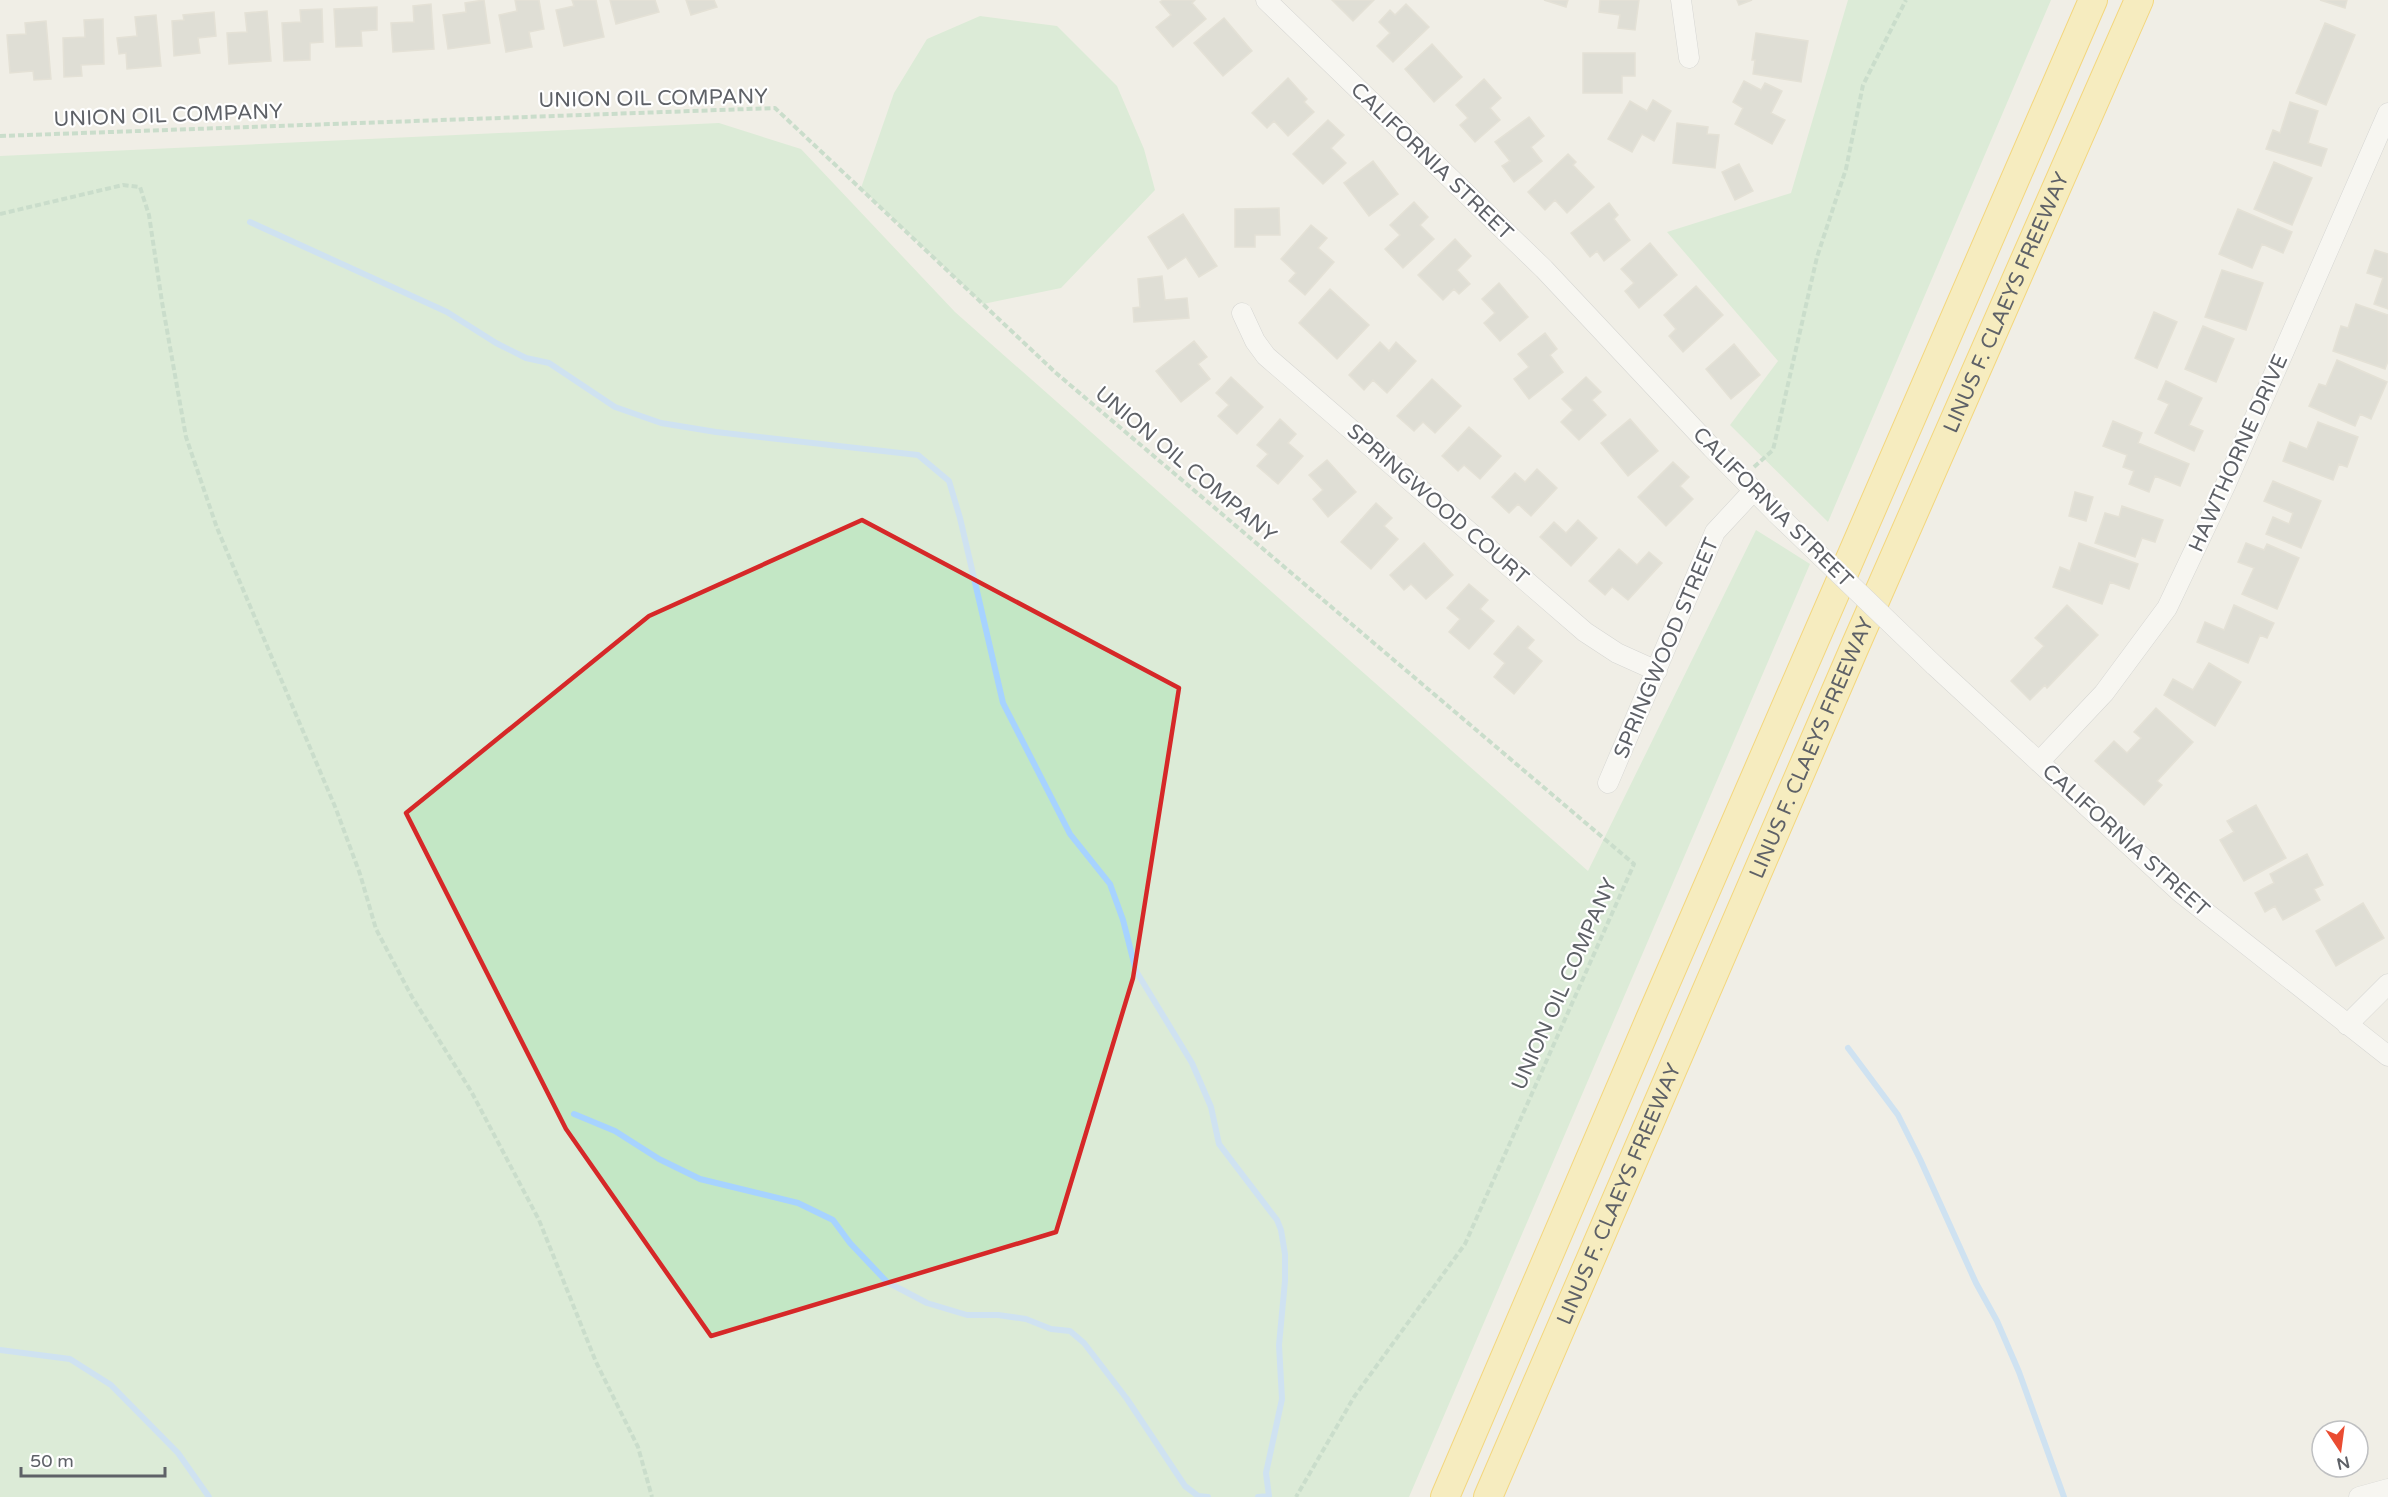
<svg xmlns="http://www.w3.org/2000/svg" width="2388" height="1497" viewBox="0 0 2388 1497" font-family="'Varela Round',sans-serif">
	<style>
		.green { fill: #c3e7c5 }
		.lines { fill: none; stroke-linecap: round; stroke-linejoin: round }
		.stream { stroke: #a7d3ff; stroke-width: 6 }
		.building { fill: #cbcac2; stroke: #d5d1c4; stroke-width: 1.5 }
		.minor-casing { stroke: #b6b8bd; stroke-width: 21 }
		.highway-casing { stroke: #f6b900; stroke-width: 30 }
		.path { stroke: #9cc8ac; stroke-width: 4; stroke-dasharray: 6 3; stroke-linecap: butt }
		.minor { stroke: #fff; stroke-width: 20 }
		.highway { stroke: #fde990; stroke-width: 28 }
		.minor-bridge-casing { stroke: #b6b8bd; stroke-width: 21; stroke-linecap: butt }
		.minor-bridge { stroke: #fff; stroke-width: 20 }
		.marked { fill: none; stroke: #d62828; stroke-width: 4.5; stroke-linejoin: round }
		.labels { text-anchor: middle; stroke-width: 4.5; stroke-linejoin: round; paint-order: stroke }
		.street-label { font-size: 21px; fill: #5e6167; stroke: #fff }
	</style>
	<rect width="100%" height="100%" fill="#f0eee6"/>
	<path class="green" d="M1848,0H2051L1828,522L1730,425L1778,361L1667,232L1791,193Z
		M980,16L1057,26L1117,86L1144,149L1155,190L1061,288L983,304L861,188L894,93L927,39Z
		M719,123L801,149L955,312L1588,871L1756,530L1810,564L1409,1497H0V156Z"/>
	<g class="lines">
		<path class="stream" d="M250,222L447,312L496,343L526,358L549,363L615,407L661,423L716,432L918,455L949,481L960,518L1003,703L1070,834L1110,884L1123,920L1136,971L1192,1063L1211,1107L1219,1144L1277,1220L1281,1230L1285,1254V1281L1279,1345L1282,1399L1266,1473L1269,1496L1258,1497
			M1848,1048L1898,1115L1920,1159L1976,1283L1997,1321L2019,1372L2064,1497
			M574,1114L615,1131L659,1159L700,1179L798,1203L833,1220L850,1243L887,1282L927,1303L967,1315H998L1026,1319L1051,1329L1070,1331L1084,1343L1127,1399L1185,1486L1198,1496L1208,1497
			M0,1350L70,1359L111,1385L178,1453L209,1497"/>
	</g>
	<path class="building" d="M484,0L490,43L448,49L443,15L466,12L465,3Z
		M515,0H539L544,29L529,32L532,47L506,52L499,15L517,11Z
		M572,0H596L604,37L564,46L556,10L574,6Z
		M610,0H655L659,12L616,24Z
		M686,0H714L717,7L691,15Z
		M1163,0H1195L1192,3L1206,19L1173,47L1156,27L1171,15L1160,2Z
		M1332,0H1374L1353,21Z
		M1544,0H1568L1566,7Z
		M1600,0H1639L1635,30L1618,28L1620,15L1599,12Z
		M1737,0H1752L1739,5Z
		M2320,0H2347L2345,8Z
		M431,4L434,49L393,52L391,23L414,22L413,6Z
		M1406,4L1429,27L1393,62L1377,46L1390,33L1379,22L1390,10L1395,15Z
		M377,7V30L361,31L362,46L336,47L334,9Z
		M322,9L323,42L310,43V60L284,61L282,23L301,22L300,10Z
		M267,11L271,61L229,64L227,33L247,32L245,13Z
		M214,12L216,36L198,38L200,53L174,56L172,21L184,20L183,15Z
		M156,15L161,66L127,69L126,53L119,54L117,38L137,36L135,17Z
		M1224,18L1252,51L1223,76L1194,43Z
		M103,19L104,64L81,65L82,76L64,77L63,38L85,37L84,20Z
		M46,21L51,79L34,80L33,71L10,73L7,35L26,34L25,23Z
		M2325,23L2355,35L2326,105L2296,93Z
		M1756,33L1808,41L1801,82L1753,74L1755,60H1752Z
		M1432,44L1462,77L1434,102L1405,69Z
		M1583,53H1635V76H1622V93H1583Z
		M1288,78L1307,99L1304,102L1314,112L1288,136L1274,121L1267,128L1252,113Z
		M1484,79L1501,98L1490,108L1500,120L1475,142L1460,125L1468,118L1456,105Z
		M1744,81L1761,90L1765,83L1782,91L1771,113L1785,120L1772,144L1735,124L1743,108L1733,102Z
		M1653,100L1671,111L1654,141L1642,134L1632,152L1608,139L1630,101L1647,111Z
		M2290,102L2318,111L2308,143L2327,149L2321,166L2266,149L2273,130L2280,133Z
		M1529,117L1544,136L1531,147L1542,161L1514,182L1502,166L1510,161L1495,142Z
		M1328,120L1344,135L1331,148L1346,163L1323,184L1293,154Z
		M1677,123L1708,127L1707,134L1719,135L1715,168L1673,163Z
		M1568,154L1576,162L1573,165L1594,187L1567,213L1555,200L1545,210L1528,192Z
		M1373,161L1398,194L1369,216L1344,183Z
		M2274,162L2312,178L2292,225L2254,209Z
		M1739,164L1753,191L1735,200L1722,172Z
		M1414,202L1428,217L1420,225L1434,239L1403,268L1385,249L1400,235L1390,225Z
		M1609,203L1618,215L1614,219L1630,240L1604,261L1597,251L1590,257L1571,233Z
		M1279,208L1280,235H1255V247H1235V209Z
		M2238,209L2292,232L2283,253L2262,244L2252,268L2219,254Z
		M1183,214L1217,266L1199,277L1186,257L1168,269L1148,237Z
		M1311,225L1327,238L1318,248L1334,262L1305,295L1289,281L1296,273L1281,259Z
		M1455,239L1471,256L1457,270L1470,284L1459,294L1454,289L1443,300L1418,275Z
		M1650,243L1677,275L1639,308L1625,291L1634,283L1621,269Z
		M2375,250L2388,254V309L2374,304L2383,278L2367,273Z
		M2222,270L2263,283L2246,330L2205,317Z
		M1162,276L1165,300L1187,298L1189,318L1134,322L1133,308L1140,307L1138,279Z
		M1499,283L1528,317L1500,341L1484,323L1495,313L1482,299Z
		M1696,286L1723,315L1683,352L1669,336L1676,329L1664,315Z
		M1330,289L1369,325L1337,359L1299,323Z
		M2356,304L2388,315V361L2385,369L2333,351L2341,326L2348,328Z
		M2154,312L2177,322L2157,368L2135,358Z
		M2203,326L2234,339L2216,382L2185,369Z
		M1545,333L1557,349L1550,355L1563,372L1529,399L1514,379L1529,367L1518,354Z
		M1194,341L1207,357L1198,364L1210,379L1181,402L1156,371Z
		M1380,342L1389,351L1396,342L1416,361L1387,393L1373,380L1364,390L1349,375Z
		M1734,344L1760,375L1731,399L1706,369Z
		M2337,360L2387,382L2371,419L2360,414L2355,426L2309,406L2319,384L2326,386Z
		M1231,377L1263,407L1237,434L1218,416L1229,405L1216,393Z
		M1586,377L1601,392L1592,400L1606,415L1579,440L1561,422L1573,410L1562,399Z
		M1432,379L1461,406L1435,433L1423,422L1414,431L1397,416Z
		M2166,381L2202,398L2189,425L2203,431L2194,451L2155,433L2169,404L2158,399Z
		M1280,419L1296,434L1288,443L1303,456L1278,484L1257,466L1268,454L1257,445Z
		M1630,419L1658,451L1628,476L1601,443Z
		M2113,421L2142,433L2138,443L2189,464L2180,486L2155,476L2149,492L2129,484L2134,471L2123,467L2127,455L2103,446Z
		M2318,422L2358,437L2347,467L2339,464L2333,480L2283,461L2290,442L2307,449Z
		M1469,427L1501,456L1480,479L1464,465L1458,471L1442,456Z
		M1327,460L1356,492L1328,517L1313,499L1323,490L1309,475Z
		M1673,462L1689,477L1680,486L1693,499L1666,526L1638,497Z
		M1537,469L1557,488L1531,516L1518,504L1509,513L1492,497L1515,473L1525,482Z
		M2273,481L2321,501L2301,548L2266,534L2273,517L2289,524L2293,513L2264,501Z
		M2075,492L2093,497L2086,521L2069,516Z
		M1376,503L1392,518L1384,526L1398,539L1371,569L1341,542Z
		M2122,506L2163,520L2155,542L2142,538L2135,557L2095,543L2105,513L2119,517Z
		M1578,520L1597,538L1571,566L1540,537L1554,522L1566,533Z
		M1424,543L1453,575L1426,599L1411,584L1404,590L1390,575Z
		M2079,543L2138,564L2129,589L2110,582L2102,604L2053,587L2060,567L2070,571Z
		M2246,543L2264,550L2267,544L2299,558L2277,609L2242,594L2254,568L2238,562Z
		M1619,549L1637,565L1649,552L1662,563L1628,600L1612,587L1605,595L1589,581Z
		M1469,584L1488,600L1480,609L1494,621L1469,649L1449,632L1460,619L1447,608Z
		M2067,605L2098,635L2047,688L2045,685L2030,700L2011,681L2044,646L2035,638Z
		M2234,605L2274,623L2267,638L2260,635L2248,663L2197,642L2205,622L2224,630Z
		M1518,626L1534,640L1527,648L1542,661L1514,694L1494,677L1505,663L1494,654Z
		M2209,663L2241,682L2215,726L2164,695L2173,679L2193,690Z
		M2156,708L2193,742L2157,781L2162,785L2144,805L2095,761L2114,741L2127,753L2141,738L2134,732Z
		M2256,805L2286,858L2244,881L2220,840L2234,832L2227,821Z
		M2307,854L2323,885L2314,889L2320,900L2283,920L2275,906L2265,912L2255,893L2274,883L2270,874Z
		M2363,903L2384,938L2336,966L2316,931Z"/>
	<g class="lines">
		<g class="minor-casing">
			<path id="minor" d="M1266,0L1544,269L1712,448L1777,514
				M1681,0L1689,58
				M1242,313L1255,341L1266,356L1585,632L1617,653L1657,671
				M1934,665L2180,892L2388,1056
				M2039,762L2104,693L2167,608L2225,486L2388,113
				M1608,783L1715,532L1754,490
				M2347,1025L2388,984
				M2359,1497L2388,1489"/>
		</g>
		<g class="highway-casing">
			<g id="highway">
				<path d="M1445,1497L1650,1019L2093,0"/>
				<path id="s1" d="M1488,1497L1853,651L2139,0"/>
			</g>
		</g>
		<path class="path" d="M0,136L775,108L1056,373L1634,864L1465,1244L1354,1397L1296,1497
			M0,214L123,185L140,187L149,215L162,302L186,437L217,528L336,809L360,874L376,929L412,997L471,1091L539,1220L596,1362L638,1447L652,1497
			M1754,467L1773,450L1817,257L1846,169L1863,85L1906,0"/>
		<use href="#minor" class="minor"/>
		<use href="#highway" class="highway"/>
		<g class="minor-bridge-casing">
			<path id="minor-bridge" d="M1777,514L1934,665"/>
		</g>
		<use href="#minor-bridge" class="minor-bridge"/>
	</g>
	<path d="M0 0H2388V1497H0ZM862,520L1179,688L1133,978L1056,1232L711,1336L566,1129L406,813L649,616Z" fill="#f0eee6" fill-opacity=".55" fill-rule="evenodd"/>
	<path class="marked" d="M862,520L1179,688L1133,978L1056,1232L711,1336L566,1129L406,813L649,616Z"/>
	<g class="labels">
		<g class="street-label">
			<text transform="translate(653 98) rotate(-1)" y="7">UNION OIL COMPANY</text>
			<text transform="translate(168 115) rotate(-2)" y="7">UNION OIL COMPANY</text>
			<text transform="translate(1432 161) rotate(44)" y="7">CALIFORNIA STREET</text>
			<text dy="7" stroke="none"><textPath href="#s1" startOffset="1302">LINUS F. CLAEYS FREEWAY</textPath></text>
			<text transform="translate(2238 453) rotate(-66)" y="7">HAWTHORNE DRIVE</text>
			<text transform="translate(1186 464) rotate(40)" y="7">UNION OIL COMPANY</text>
			<text transform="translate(1438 504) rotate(41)" y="7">SPRINGWOOD COURT</text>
			<text transform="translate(1773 507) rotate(45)" y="7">CALIFORNIA STREET</text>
			<text transform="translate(1666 648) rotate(-67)" y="7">SPRINGWOOD STREET</text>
			<text dy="7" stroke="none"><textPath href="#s1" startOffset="816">LINUS F. CLAEYS FREEWAY</textPath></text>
			<text transform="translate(2126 840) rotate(42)" y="7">CALIFORNIA STREET</text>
			<text transform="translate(1564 984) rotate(-66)" y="7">UNION OIL COMPANY</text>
			<text dy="7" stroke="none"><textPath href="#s1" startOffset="330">LINUS F. CLAEYS FREEWAY</textPath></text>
		</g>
	</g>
	<g transform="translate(2340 1449) rotate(167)"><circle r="28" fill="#ffffff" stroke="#bfc0c2" stroke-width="1.5"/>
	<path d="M0-4.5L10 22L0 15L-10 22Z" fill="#ea4c32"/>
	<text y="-9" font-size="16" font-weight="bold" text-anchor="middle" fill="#5e6167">N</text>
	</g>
	<path d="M21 1467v9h144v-9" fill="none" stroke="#5e6167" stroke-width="3"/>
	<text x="30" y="1467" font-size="18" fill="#5e6167" stroke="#ffffff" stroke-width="4.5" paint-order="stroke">50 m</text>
</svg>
